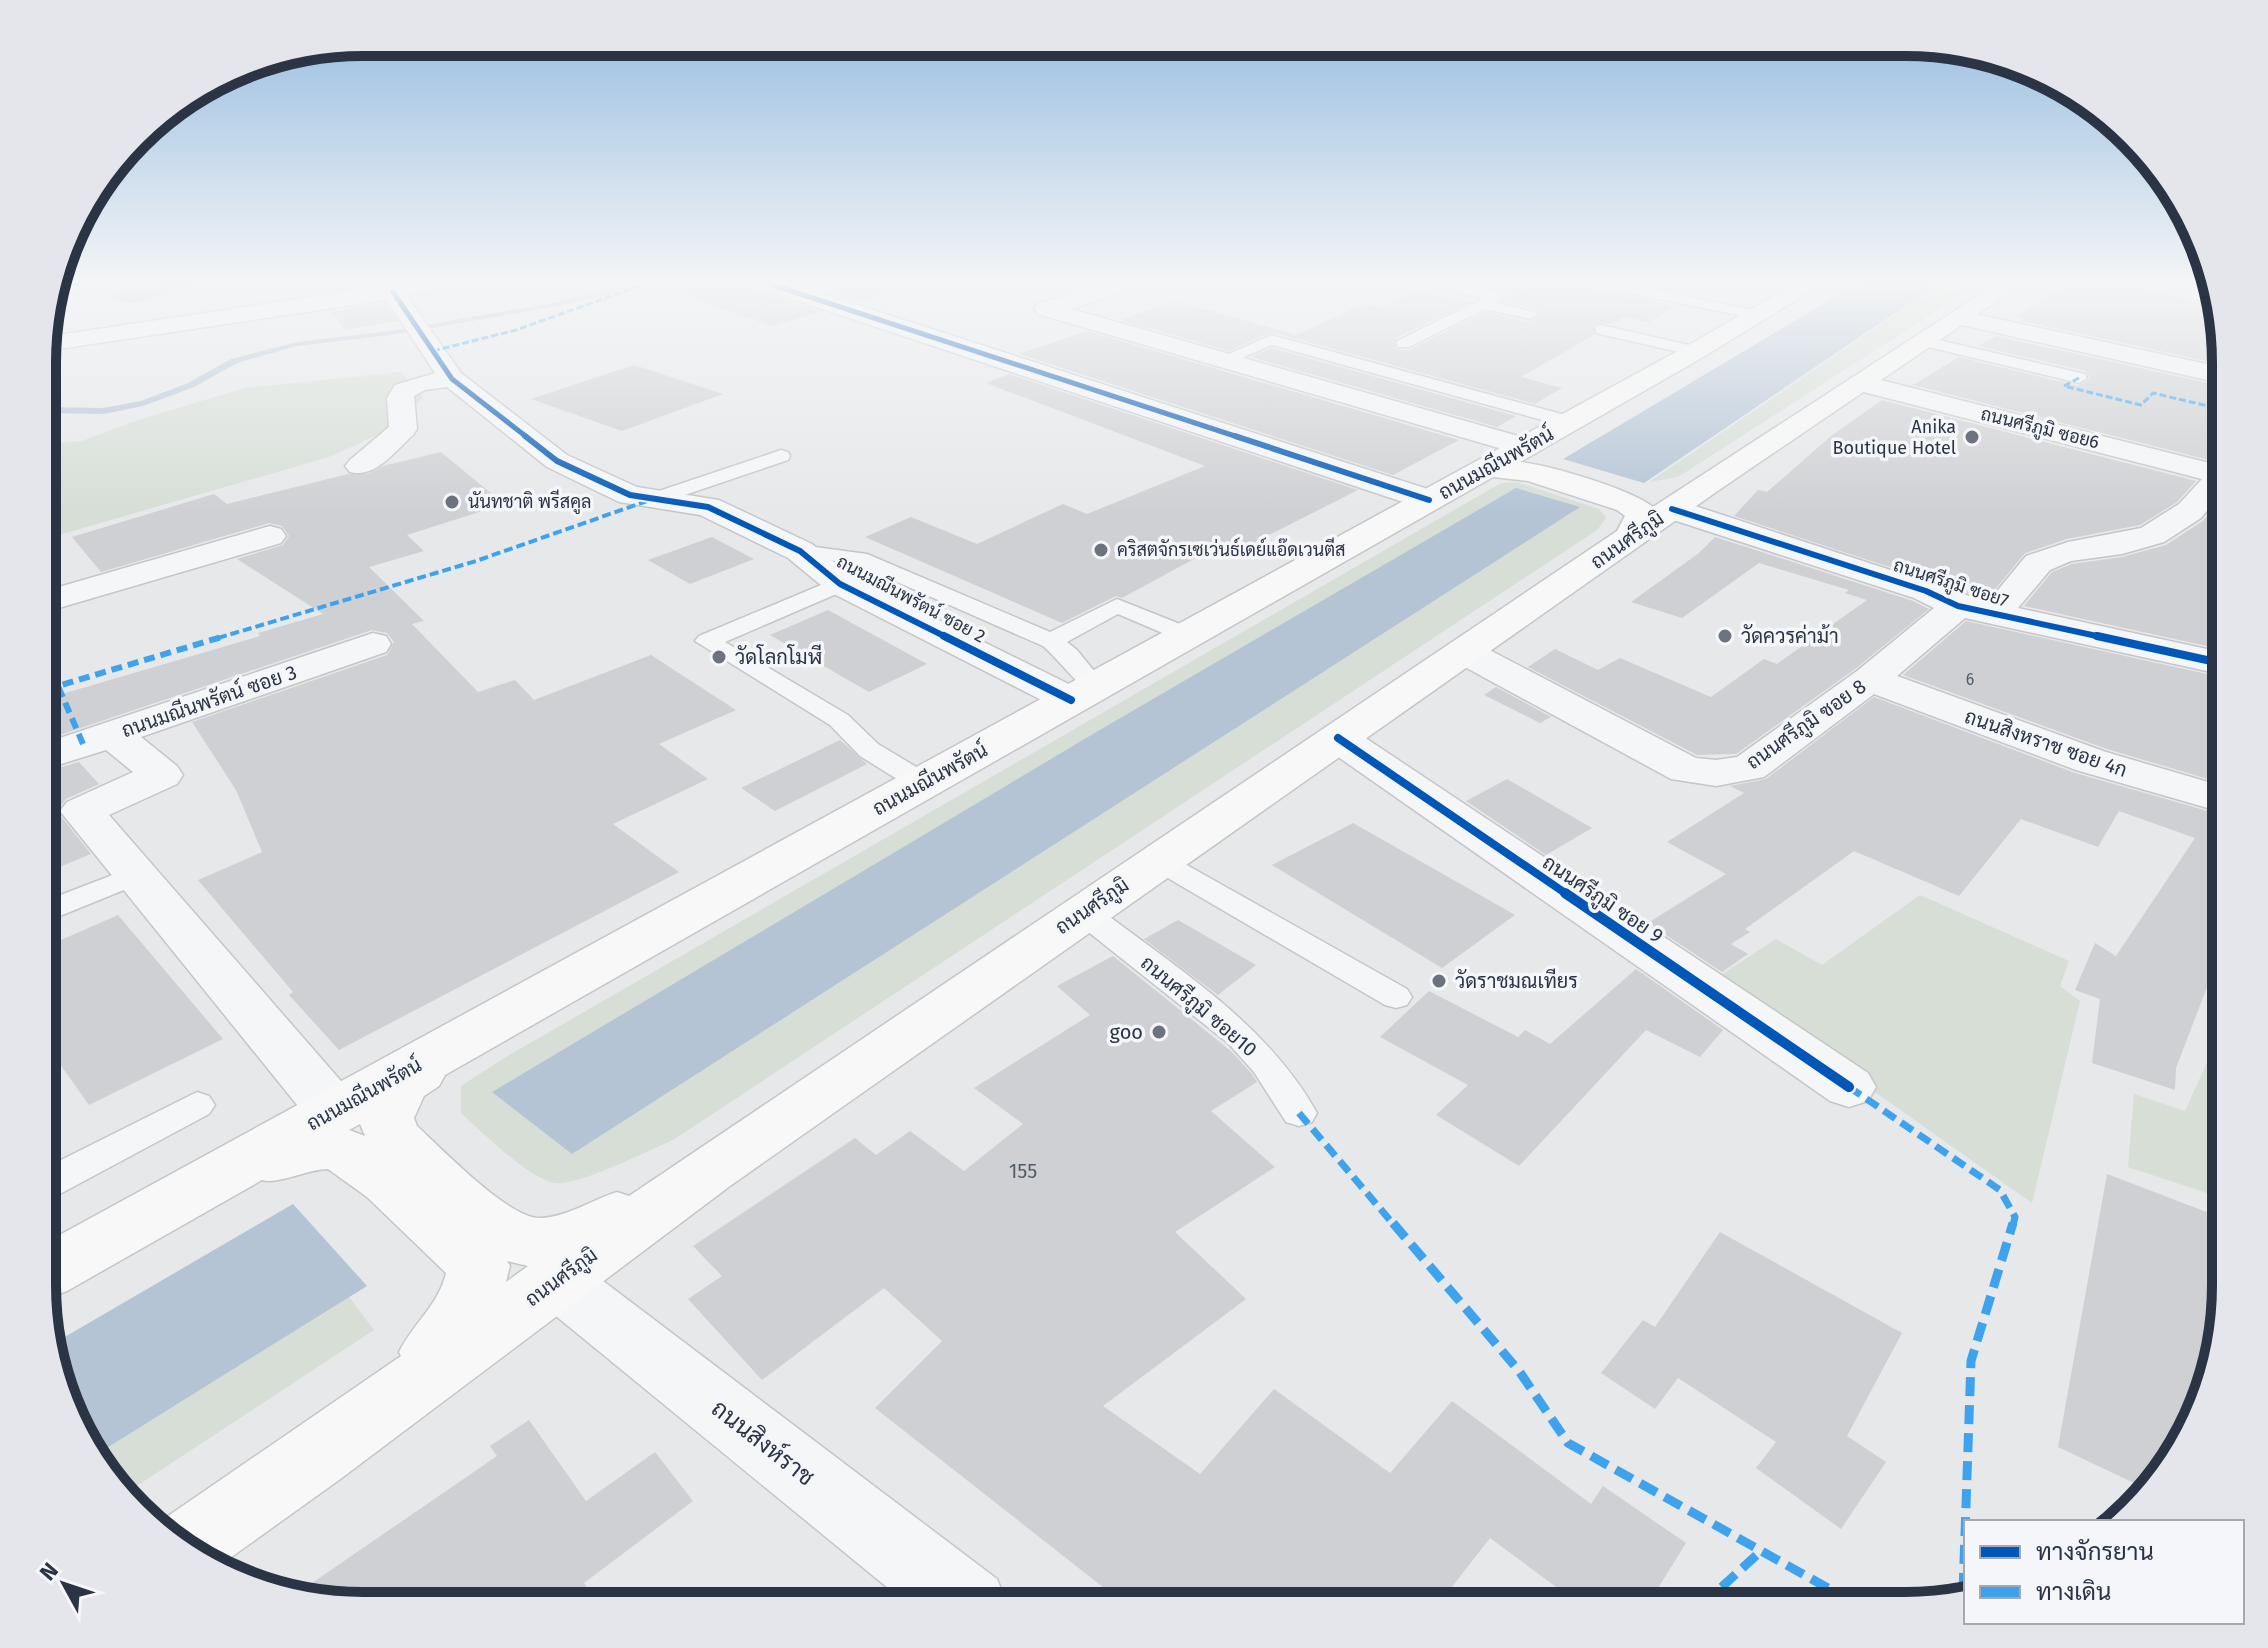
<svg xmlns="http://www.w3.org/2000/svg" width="2268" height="1648" viewBox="0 0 2268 1648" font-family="'Fira Sans',Sarabun,sans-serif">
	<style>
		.green { fill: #d6ded6 }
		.water { fill: #b4c4d5 }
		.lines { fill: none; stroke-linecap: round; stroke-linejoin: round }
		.stream { fill: #b4c4d5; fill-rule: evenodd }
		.building { fill: #ced0d3 }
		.service-casing { stroke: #c4c6c8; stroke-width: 3 }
		.minor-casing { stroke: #c4c6c8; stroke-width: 3 }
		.tertiary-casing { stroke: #c4c6c8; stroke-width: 3 }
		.secondary-casing { stroke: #c4c6c8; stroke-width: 3 }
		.service { fill: #f5f6f7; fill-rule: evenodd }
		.minor { fill: #f5f6f7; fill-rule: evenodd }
		.tertiary { fill: #f5f6f7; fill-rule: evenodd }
		.secondary { fill: #f8f8f8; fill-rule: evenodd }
		.quiet-far4 { stroke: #3ea3ec; stroke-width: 3; stroke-dasharray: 7 3; stroke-linecap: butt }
		.quiet-far3 { stroke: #3ea3ec; stroke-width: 4; stroke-dasharray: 9 4; stroke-linecap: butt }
		.quiet-far2 { stroke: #3ea3ec; stroke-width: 6; stroke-dasharray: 11 6; stroke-linecap: butt }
		.quiet-far1 { stroke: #3ea3ec; stroke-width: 7; stroke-dasharray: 14 7; stroke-linecap: butt }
		.quiet { stroke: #3ea3ec; stroke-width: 9; stroke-dasharray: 19 9; stroke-linecap: butt }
		.cycleway-far3-casing { stroke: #f4f6f9; stroke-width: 8 }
		.cycleway-far2-casing { stroke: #f4f6f9; stroke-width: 10 }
		.cycleway-far1-casing { stroke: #f4f6f9; stroke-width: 13 }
		.cycleway-casing { stroke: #f4f6f9; stroke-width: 15 }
		.cycleway-far3 { stroke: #0057b8; stroke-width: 5 }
		.cycleway-far2 { stroke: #0057b8; stroke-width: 6 }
		.cycleway-far1 { stroke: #0057b8; stroke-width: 8 }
		.cycleway { stroke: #0057b8; stroke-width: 10 }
		.poi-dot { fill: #6c737f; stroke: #f4f6f9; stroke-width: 3 }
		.labels { text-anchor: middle; stroke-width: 7; stroke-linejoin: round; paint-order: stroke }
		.number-label { font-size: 16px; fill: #545c69 }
		.far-poi-label { font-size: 18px; fill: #2b3445; stroke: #f4f6f9; text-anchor: start }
		.far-street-label { font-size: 18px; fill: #2b3445; stroke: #f4f6f9 }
		.street-label { font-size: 20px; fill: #2b3445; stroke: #f4f6f9 }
		.poi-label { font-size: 20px; fill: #2b3445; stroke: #f4f6f9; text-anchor: start }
		.near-number-label { font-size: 20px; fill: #545c69 }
		.near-street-label { font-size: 24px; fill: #2b3445; stroke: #f4f6f9 }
		.rim { fill: none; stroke: #2b3445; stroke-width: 10 }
	</style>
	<rect width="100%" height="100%" fill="#e6e8ea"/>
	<path class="green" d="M1943,282H1955L1944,290L1967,294L1950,302L1678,477L1649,482Z
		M401,372L423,397L397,426L329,457L45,539V443L82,441L138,420L245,388Z
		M1517,482L1599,509L1606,518L1597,530L673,1140C647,1151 581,1185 556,1183C531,1181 480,1130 461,1113V1086L506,1057L1501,483Z
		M1920,895L2069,961L2060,986L2080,1001L2032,1203L1715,979L1776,939L1822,965Z
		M2214,1047L2225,1051V1199L2128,1167L2134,1094L2185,1111Z
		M349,1297L374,1330L126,1493L94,1456Z"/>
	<path class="water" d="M161,282H215L132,303L106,296Z
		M1860,282H1941L1644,483L1563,459Z
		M1516,488L1580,507L572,1154L492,1092L1098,731Z
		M293,1204L367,1286L94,1456L85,1445L51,1345Z"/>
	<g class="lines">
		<path class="stream" d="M630,282H640L612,294L548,308L390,335L297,346L237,363L194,387L143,406L103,414L45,413V407L103,408L141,401L188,383L231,359L297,342L390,331L548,304L607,290Z"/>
	</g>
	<path class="building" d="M303,282H336L352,288L314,293Z
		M662,282H750L755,290L821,312L772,326L661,287Z
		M856,282H888L889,292L857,302L830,293Z
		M1483,282H1585L1594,289L1677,306L1649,322L1624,317L1611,324H1595L1594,335L1521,377L1562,388L1535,404L1272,332L1229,351L1120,320L1176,301L1296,335L1363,304L1381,308L1417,291L1470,302L1396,338L1395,349L1409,350L1485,312L1529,322L1540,316L1536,309L1502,301L1507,296L1504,291L1483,286Z
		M1629,282H1719L1696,295Z
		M2070,282H2163L2145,291L2215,303L2225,343V365L2021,321L2025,319L2016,317Z
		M386,303L398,321L346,330L330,312Z
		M1087,331L1459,440L1393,475L1019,354Z
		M1996,336L2225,387V464L1913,385L1959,357L2078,386L2090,379L2086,371L1978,346Z
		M1272,348L1516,416L1497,427L1251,357Z
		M634,365L723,394L622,431L531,399Z
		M1009,374L1358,490L1243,548L1227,541L1122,598L1116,596L1062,623L865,537L911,517L977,544L1063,504L1087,514L1205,466L986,383Z
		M1882,400L2196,481L2177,502L2140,525L2067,539L2025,553L1987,599L1734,516L1758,490L1767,492L1831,436Z
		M441,452L504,504L407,535L424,551L369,567L424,621L412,624L478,692L515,680L534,700L651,655L736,710L659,744L708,779L613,824L679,872L339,1050L289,995L293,992L198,880L262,852L236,790L192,722L387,655L394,642L387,633L372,630L45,740V699L260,636L258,633L323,614L237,559L283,545L289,536L282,526L269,523L101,572L72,537L214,494L227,504L348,474H368L383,466Z
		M2225,493V650L2024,606L2052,572L2072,564L2122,557L2166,545L2203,521Z
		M712,537L754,559L690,584L648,560Z
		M1715,537L1913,601L1929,609L1855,669L1736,754L1697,755L1528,667L1555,649L1598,670L1620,658L1711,697L1764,659L1777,664L1867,600L1845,593L1849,590L1759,563L1682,618L1631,602L1699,553Z
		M828,610L927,664L869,692L770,635Z
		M1966,621L2225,678V784L2107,749L1903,675Z
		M1496,687L1551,717L1540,723L1484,695Z
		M1874,697L2075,773L2225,816V965L2217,961L2176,1068L2175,1090L2092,1063L2100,999L2075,990L2095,943L2116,956L2195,838L2119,811L2098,847L2021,819L1959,896L1854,851L1745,929L1750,932L1731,944L1748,954L1722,972L1648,923L1726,874L1667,842L1744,793L1730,786L1766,779Z
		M840,740L867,764L775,811L741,788Z
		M79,762L99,784L66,799L57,811L91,854L45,873V772Z
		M1507,779L1592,828L1546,855L1466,801Z
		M1353,823L1480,895L1515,915L1442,968L1272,865Z
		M118,915L223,1039L89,1105L45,1043V947Z
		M1178,920L1256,965L1218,995L1144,939Z
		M1113,956L1232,1052L1252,1074L1257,1082L1211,1111L1275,1167L1175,1232L1246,1299L1103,1406L1200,1474L1274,1389L1390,1473L1452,1401L1591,1504L1603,1486L1686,1543L1647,1606H1582L1490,1538L1437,1606H1127L875,1408L942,1341L884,1288L762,1380L688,1299L722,1276L693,1246L855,1138L876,1155L910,1131L964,1171L1023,1124L974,1088L1090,1015L1057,986Z
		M1636,969L1723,1030L1700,1057L1646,1030L1519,1166L1436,1115L1468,1085L1380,1037L1429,991L1518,1037L1525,1030L1550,1044Z
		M2107,1174L2225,1219V1305L2209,1388L2159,1481L2149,1490L2058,1447Z
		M1720,1232L1902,1333L1847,1436L1886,1462L1841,1529L1756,1468L1776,1442L1678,1378L1655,1409L1601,1373L1643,1320L1655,1327Z
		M529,1420L586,1501L655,1452L693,1501L584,1583L599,1605H343L296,1594L497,1456L490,1446Z"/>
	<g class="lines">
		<g class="service-casing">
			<path id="service" d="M361,282H380L400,292L398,295H388Z
				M832,282H853L802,299L795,295Z
				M1447,282L1502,293L1504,296L1496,303L1535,312L1537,315L1530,319L1485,309L1409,347H1397V341L1484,298L1431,287L1424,283Z
				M1588,282H1615L1758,311L1765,315L1758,319L1595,286Z
				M1601,325L1702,348L1704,351L1696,356L1596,333V327Z
				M1271,335L1576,418L1579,422L1576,426H1564L1272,345L1232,362H1220L1218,359Z
				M1926,337L2085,374L2087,378L2079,383L1920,345V339Z
				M781,450L788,452L790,456L788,460L664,502L657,504L647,498L650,494Z
				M800,545L867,554L1050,632L1117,599L1195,630L1199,635L1195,640H1179L1118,614L1067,642L1077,650L1107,687L1104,692C1098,694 1096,695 1090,693C1084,691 1054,655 1043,646L856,564L793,555L790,551L793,547Z
				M840,577L848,579L851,584L848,589L725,642L848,715L878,744L933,777L936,783L933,789H913L860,756L830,725L695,641L699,636Z
				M1159,852L1169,855L1407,989L1412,997L1407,1005L1396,1008L1385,1005L1149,867L1145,861L1149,855Z
				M136,866L146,869L151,875L146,881L45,922V901Z
				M1083,902L1094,905C1175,967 1266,1022 1317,1113L1312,1122L1299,1126L1286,1122L1254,1072L1228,1043L1072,919L1068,912L1072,905Z
				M197,1092L209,1096L215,1105L209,1114L58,1195L45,1199V1168Z"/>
		</g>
		<g class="minor-casing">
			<path id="minor" d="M64,282H101L98,287L52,297L56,284Z
				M410,282H453L450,287L407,296L461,373L567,455L637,487L719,500L812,544L852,577L1085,692L1090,700L1085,708L1071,712L1057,708L828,591L788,558L700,515L619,502L547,467L447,387L425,390L414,396L417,429L413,435C395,451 375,479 350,472L345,466L350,460L389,427L387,398L395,385L435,373L387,300L45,351V337Z
				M1087,282H1122L1127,287L1124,292L1071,309L1536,441L1540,447L1536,453L1526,456L1516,453L1038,314L1034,309L1038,304L1092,287Z
				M2190,282H2209L2211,289L2193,287Z
				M1961,311L2225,368V384L1953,323L1949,318L1953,313Z
				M1861,375L2225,467V489L2201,518L2164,542L2122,554L2071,561L2050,570L2018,608L2225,653V675L1965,618L1897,676L2106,752L2225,787V813L2076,770L1874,694L1764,777L1716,786L1671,779L1452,660L1446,652L1452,644L1465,641L1478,644L1696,758L1716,760L1737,757L1857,671L1934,608L1914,598L1661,516L1656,509L1661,502L1672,500L1683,502L1988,602L2026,556L2068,542L2141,528L2179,504L2202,479L1852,389L1848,383L1852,377Z
				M270,526L281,529L286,536L281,543L45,612V591Z
				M373,633L386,636L391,644L386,652L141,737L177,766L183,775L177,784L109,815L354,1096L362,1111L354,1126L334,1132L314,1126L60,811L67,802L133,772L106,750L45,769V743Z
				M1338,726L1352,729L1868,1073L1876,1087L1868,1101L1849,1107L1830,1101L1324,747L1318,738L1324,729Z"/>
		</g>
		<g class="tertiary-casing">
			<path id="tertiary" d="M753,282H786L1440,493L1444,500L1440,507L1429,509L1418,507L756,287Z
				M556,1254L578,1262L997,1579L1008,1606H910L534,1298L525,1280L534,1262Z"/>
		</g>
		<g class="secondary-casing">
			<path id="secondary" d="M1798,282H1825L1705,356L1520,462C1549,465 1631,489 1653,507L1999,282H2025L1719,490L730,1186L339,1480L216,1568L167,1539L155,1525L401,1356L399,1352C414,1322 438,1306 446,1273L367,1197L328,1169C309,1169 277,1185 262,1180L67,1291L45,1299V1243L1687,346ZM1493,477L1528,481L1617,510L1625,516L1617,531L629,1196L617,1192C592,1200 567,1217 540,1218C509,1219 441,1148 417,1126L414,1118L424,1096L439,1086L445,1075ZM360,1124L365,1136L349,1130ZM507,1261L528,1266L506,1282L510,1266Z"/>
		</g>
		<use href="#service" class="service"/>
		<use href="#minor" class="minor"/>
		<use href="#tertiary" class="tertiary"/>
		<use href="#secondary" class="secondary"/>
		<path class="quiet-far4" d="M433,351L516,330L650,282
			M2079,378L2064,386L2141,405L2153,393L2225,410"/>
		<path class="quiet-far3" d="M218,638L476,561L647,501"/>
		<path class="quiet-far2" d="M83,744L58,686L225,636"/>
		<path class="quiet-far1" d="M1849,1087L2000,1190L2015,1217L2013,1225
			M1299,1113L1394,1225"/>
		<path class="quiet" d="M1393,1223L1519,1371L1568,1443L1860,1606
			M1963,1592L1971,1361L2013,1223
			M1701,1606L1761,1551"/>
		<g class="cycleway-far3-casing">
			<path id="cycleway-far3" d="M764,282L1241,438
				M393,292L452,379L528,438"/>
		</g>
		<g class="cycleway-far2-casing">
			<path id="cycleway-far2" d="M525,436L557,461L630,495L708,507L800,551L840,584L948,638
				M1235,436L1429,500
				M1672,509L1926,591L1958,606L2106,638"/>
		</g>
		<g class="cycleway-far1-casing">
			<path id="cycleway-far1" d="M944,636L1071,700
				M2097,636L2225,664
				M1338,738L1568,895"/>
		</g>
		<g class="cycleway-casing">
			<path id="cycleway" d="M1565,893L1849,1087"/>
		</g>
		<use href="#cycleway-far3" class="cycleway-far3"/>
		<use href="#cycleway-far2" class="cycleway-far2"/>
		<use href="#cycleway-far1" class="cycleway-far1"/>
		<use href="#cycleway" class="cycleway"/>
	</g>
	<linearGradient id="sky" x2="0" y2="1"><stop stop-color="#93bae0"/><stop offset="0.55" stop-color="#f4f5f6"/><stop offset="1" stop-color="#f4f5f6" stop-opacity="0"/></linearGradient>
	<rect width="2268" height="513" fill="url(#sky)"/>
	<g class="poi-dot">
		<circle cx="1972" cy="437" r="8"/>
		<circle cx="452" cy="502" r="8"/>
		<circle cx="1101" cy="550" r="8"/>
		<circle cx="1725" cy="636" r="8"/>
		<circle cx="719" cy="657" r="8"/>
		<circle cx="1439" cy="981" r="8"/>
		<circle cx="1159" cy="1032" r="8"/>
	</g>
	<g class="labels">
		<g class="number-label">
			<text x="1970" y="685">6</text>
		</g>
		<g class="far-poi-label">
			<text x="1956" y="433" text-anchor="end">Anika<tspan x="1956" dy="21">Boutique Hotel</tspan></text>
			<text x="468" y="508">นันทชาติ พรีสคูล</text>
			<text x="1117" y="556">คริสตจักรเซเว่นธ์เดย์แอ๊ดเวนตีส</text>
		</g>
		<g class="far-street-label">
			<text transform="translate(2040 428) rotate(14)" y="6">ถนนศรีภูมิ ซอย6</text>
			<text transform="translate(1951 583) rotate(18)" y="6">ถนนศรีภูมิ ซอย7</text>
			<text transform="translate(911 599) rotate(28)" y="6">ถนนมณีนพรัตน์ ซอย 2</text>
		</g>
		<g class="street-label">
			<text transform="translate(1496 463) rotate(-29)" y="7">ถนนมณีนพรัตน์</text>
			<text transform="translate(1627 540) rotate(-35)" y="7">ถนนศรีภูมิ</text>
			<text transform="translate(209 701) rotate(-19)" y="7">ถนนมณีนพรัตน์ ซอย 3</text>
			<text transform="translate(1806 724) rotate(-35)" y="7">ถนนศรีภูมิ ซอย 8</text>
			<text transform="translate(2046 743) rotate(19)" y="7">ถนนสิงหราช ซอย 4ก</text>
			<text transform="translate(930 779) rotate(-29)" y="7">ถนนมณีนพรัตน์</text>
			<text transform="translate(1603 899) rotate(34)" y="7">ถนนศรีภูมิ ซอย 9</text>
			<text transform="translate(1092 906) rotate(-34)" y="7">ถนนศรีภูมิ</text>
			<text transform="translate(1199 1006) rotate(40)" y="7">ถนนศรีภูมิ ซอย10</text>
			<text transform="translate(364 1094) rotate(-29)" y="7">ถนนมณีนพรัตน์</text>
			<text transform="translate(561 1277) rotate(-36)" y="7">ถนนศรีภูมิ</text>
		</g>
		<g class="poi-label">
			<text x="1741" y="643">วัดควรค่าม้า</text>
			<text x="735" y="664">วัดโลกโมฬี</text>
			<text x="1455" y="988">วัดราชมณเทียร</text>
			<text x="1143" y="1039" text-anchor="end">goo</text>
		</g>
		<g class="near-number-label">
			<text x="1023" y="1178">155</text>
		</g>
		<g class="near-street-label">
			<text transform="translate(763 1443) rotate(38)" y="8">ถนนสิงห์ราช</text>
		</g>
	</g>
	<path d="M0 0H2268V1648H0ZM363 56H1905A307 307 0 0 1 2212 363V1285A307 307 0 0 1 1905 1592H363A307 307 0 0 1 56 1285V363A307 307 0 0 1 363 56Z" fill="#e4e6eb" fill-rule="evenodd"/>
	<path class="rim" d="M363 56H1905A307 307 0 0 1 2212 363V1285A307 307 0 0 1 1905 1592H363A307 307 0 0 1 56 1285V363A307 307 0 0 1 363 56Z"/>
	<rect x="1964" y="1520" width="280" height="104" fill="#f4f6f9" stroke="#a4a8b1" stroke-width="2"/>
	<rect x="1980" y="1546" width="40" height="12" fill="#0057b8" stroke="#a4a8b1" stroke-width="2"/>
	<text x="2036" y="1560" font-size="24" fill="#2b3445">ทางจักรยาน</text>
	<rect x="1980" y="1586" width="40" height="12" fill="#3ea3ec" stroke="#a4a8b1" stroke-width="2"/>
	<text x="2036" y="1600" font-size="24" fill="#2b3445">ทางเดิน</text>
	<g transform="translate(64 1584) rotate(310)" stroke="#f4f6f9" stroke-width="6" paint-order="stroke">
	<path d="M0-6L14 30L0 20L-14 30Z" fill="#2b3445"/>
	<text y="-12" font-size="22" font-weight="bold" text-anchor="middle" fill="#2b3445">N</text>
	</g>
</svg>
